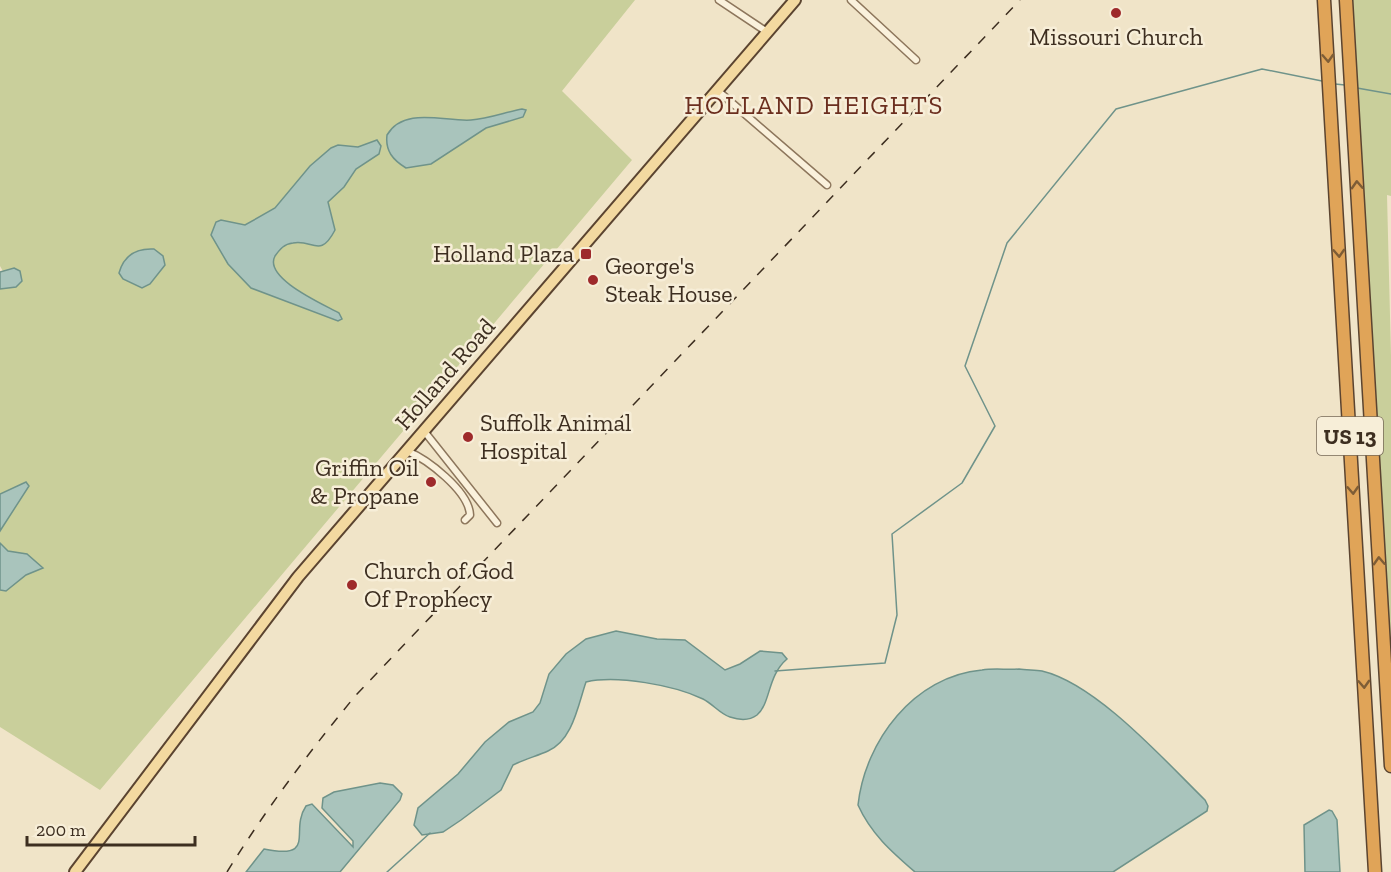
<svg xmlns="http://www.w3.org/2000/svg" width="1391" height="872" viewBox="0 0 1391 872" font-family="'Zilla Slab',serif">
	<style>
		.green { fill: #c9cf9b }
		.water { fill: #a9c4bc; stroke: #6f938a; stroke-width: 1.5 }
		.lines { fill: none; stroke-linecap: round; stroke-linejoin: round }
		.stream { stroke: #6f938a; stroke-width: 1.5 }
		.street-casing { stroke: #8d765c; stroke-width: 9 }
		.primary-casing { stroke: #5b4430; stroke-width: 14 }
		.highway-casing { stroke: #5b4430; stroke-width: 15 }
		.street { stroke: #faf1dc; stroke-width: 6 }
		.primary { stroke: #f3d9a0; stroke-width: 10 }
		.highway { stroke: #e0a458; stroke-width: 12 }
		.rail { stroke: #3d2e20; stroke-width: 1.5; stroke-dasharray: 10 10; stroke-linecap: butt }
		.oneway { stroke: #7e5d36 }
		.poi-dot { fill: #9e2a2b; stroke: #f7eed8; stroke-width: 2 }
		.labels { text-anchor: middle; stroke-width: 5; stroke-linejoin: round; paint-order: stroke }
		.shield { fill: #f7eed8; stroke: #756857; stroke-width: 1.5 }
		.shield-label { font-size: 22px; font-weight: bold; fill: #3d2e20 }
		.poi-label { font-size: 24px; fill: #3d2e20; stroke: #f7eed8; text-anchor: start }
		.street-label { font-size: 24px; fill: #3d2e20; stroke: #f7eed8 }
		.neighbourhood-label { font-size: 26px; letter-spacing: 1.5px; fill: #6b2e1e; stroke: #f7eed8 }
	</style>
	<rect width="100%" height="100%" fill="#f0e4c8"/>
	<path class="green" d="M0,0H635L562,91L632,160L100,790L0,727V282L8,280L0,266Z
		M1352,0H1391V196L1387,195L1391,356V669Z"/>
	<path class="water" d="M522,109L526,110L523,117L486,128L431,164L406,168C393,160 385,151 387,135C404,106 445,122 471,120C488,119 506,112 522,109Z
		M377,140L381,146L379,154L356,169L344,187L328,202L335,230C320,259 313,239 293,243C284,244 280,249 275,256C263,278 323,304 339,313L342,319L338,321L251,288L228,264L211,235L216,222L221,220L245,225L275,208L310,166L331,148L338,145L358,147Z
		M154,249L163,256L165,265L150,284L142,288L123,279L119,273C124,255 136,248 154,249Z
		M14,268L20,271L22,281L16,287L0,289V272Z
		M26,482L29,486L0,531V494Z
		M0,543L8,551L27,554L43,568L26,575L6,591L0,590Z
		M616,631L657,639L685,640L725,670L740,664L760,651L782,653L787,659C767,676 771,703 757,715C749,721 739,720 730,717C720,714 713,704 703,699C674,685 617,675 586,682C578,705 573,740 548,751C537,756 525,759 513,765L501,790L461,820L443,832L422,835L414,825L418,808L458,774L485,742L509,722L533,712L540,703L549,674L566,654L586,639Z
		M1019,669C1026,670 1035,670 1042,671C1097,684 1165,761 1205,800L1208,806L1207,811L1113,872H915C892,852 871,834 858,805C865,741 914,676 982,670C994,668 1007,670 1019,669Z
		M380,783L393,785L402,794L400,800L340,872H246L264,849C318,860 289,831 306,806L312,804L353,847V841L322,808L323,798L334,792Z
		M1329,810L1332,811L1337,820L1340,872H1305L1304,825Z"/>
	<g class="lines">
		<path class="stream" d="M1335,84L1345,85
			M1357,88L1391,94
			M775,671L885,663L897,615L892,534L962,483L995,426L965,366L1007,243L1116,109L1262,69L1322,81
			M387,872L430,833"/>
		<g class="street-casing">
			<path id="street" d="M719,0L767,32
				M851,0L916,60
				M717,90L827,185
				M424,431L497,523
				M407,451C427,459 469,491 470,515L465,520"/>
		</g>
		<g class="primary-casing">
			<path id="primary" d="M75,872L298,577L795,0"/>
		</g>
		<g class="highway-casing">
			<path id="highway" d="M1324,0L1375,872
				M1346,0L1391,766"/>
		</g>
		<use href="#street" class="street"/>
		<use href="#primary" class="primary"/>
		<use href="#highway" class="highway"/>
		<path class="rail" d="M227,872C266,809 309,752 356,695L1020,0"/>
	</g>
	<defs><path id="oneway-chevron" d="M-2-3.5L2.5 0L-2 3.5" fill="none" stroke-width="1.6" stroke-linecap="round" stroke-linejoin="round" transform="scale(1.5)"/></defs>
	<g class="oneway">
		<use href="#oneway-chevron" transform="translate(1328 58) rotate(87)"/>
		<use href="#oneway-chevron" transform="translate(1357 185) rotate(-93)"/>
		<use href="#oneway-chevron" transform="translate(1339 253) rotate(87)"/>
		<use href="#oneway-chevron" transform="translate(1353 490) rotate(87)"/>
		<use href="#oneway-chevron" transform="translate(1379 561) rotate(-93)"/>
		<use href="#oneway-chevron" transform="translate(1364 684) rotate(87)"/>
	</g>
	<g class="poi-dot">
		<circle cx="1116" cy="13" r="6"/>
		<rect x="580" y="248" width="12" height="12" rx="3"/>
		<circle cx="593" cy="280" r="6"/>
		<circle cx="468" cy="437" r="6"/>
		<circle cx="431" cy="482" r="6"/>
		<circle cx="352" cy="585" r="6"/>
	</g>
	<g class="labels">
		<rect class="shield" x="1317" y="417" width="66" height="38" rx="4.5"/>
		<g class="shield-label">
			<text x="1350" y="444">US 13</text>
		</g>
		<g class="poi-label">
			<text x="1116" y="45" text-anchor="middle">Missouri Church</text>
			<text x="574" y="262" text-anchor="end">Holland Plaza</text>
			<text x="605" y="274">George's<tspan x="605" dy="28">Steak House</tspan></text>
			<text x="480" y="431">Suffolk Animal<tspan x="480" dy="28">Hospital</tspan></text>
			<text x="419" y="476" text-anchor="end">Griffin Oil<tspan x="419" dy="28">&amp; Propane</tspan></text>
			<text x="364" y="579">Church of God<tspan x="364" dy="28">Of Prophecy</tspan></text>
		</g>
		<g class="street-label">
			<text transform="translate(445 374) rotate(-49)" y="8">Holland Road</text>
		</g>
		<g class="neighbourhood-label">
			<text x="814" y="114">HOLLAND HEIGHTS</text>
		</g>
	</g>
	<path d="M27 836v9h168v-9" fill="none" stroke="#3d2e20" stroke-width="3"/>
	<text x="36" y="836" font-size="18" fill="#3d2e20" stroke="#f7eed8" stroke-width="4.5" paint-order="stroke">200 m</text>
</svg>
